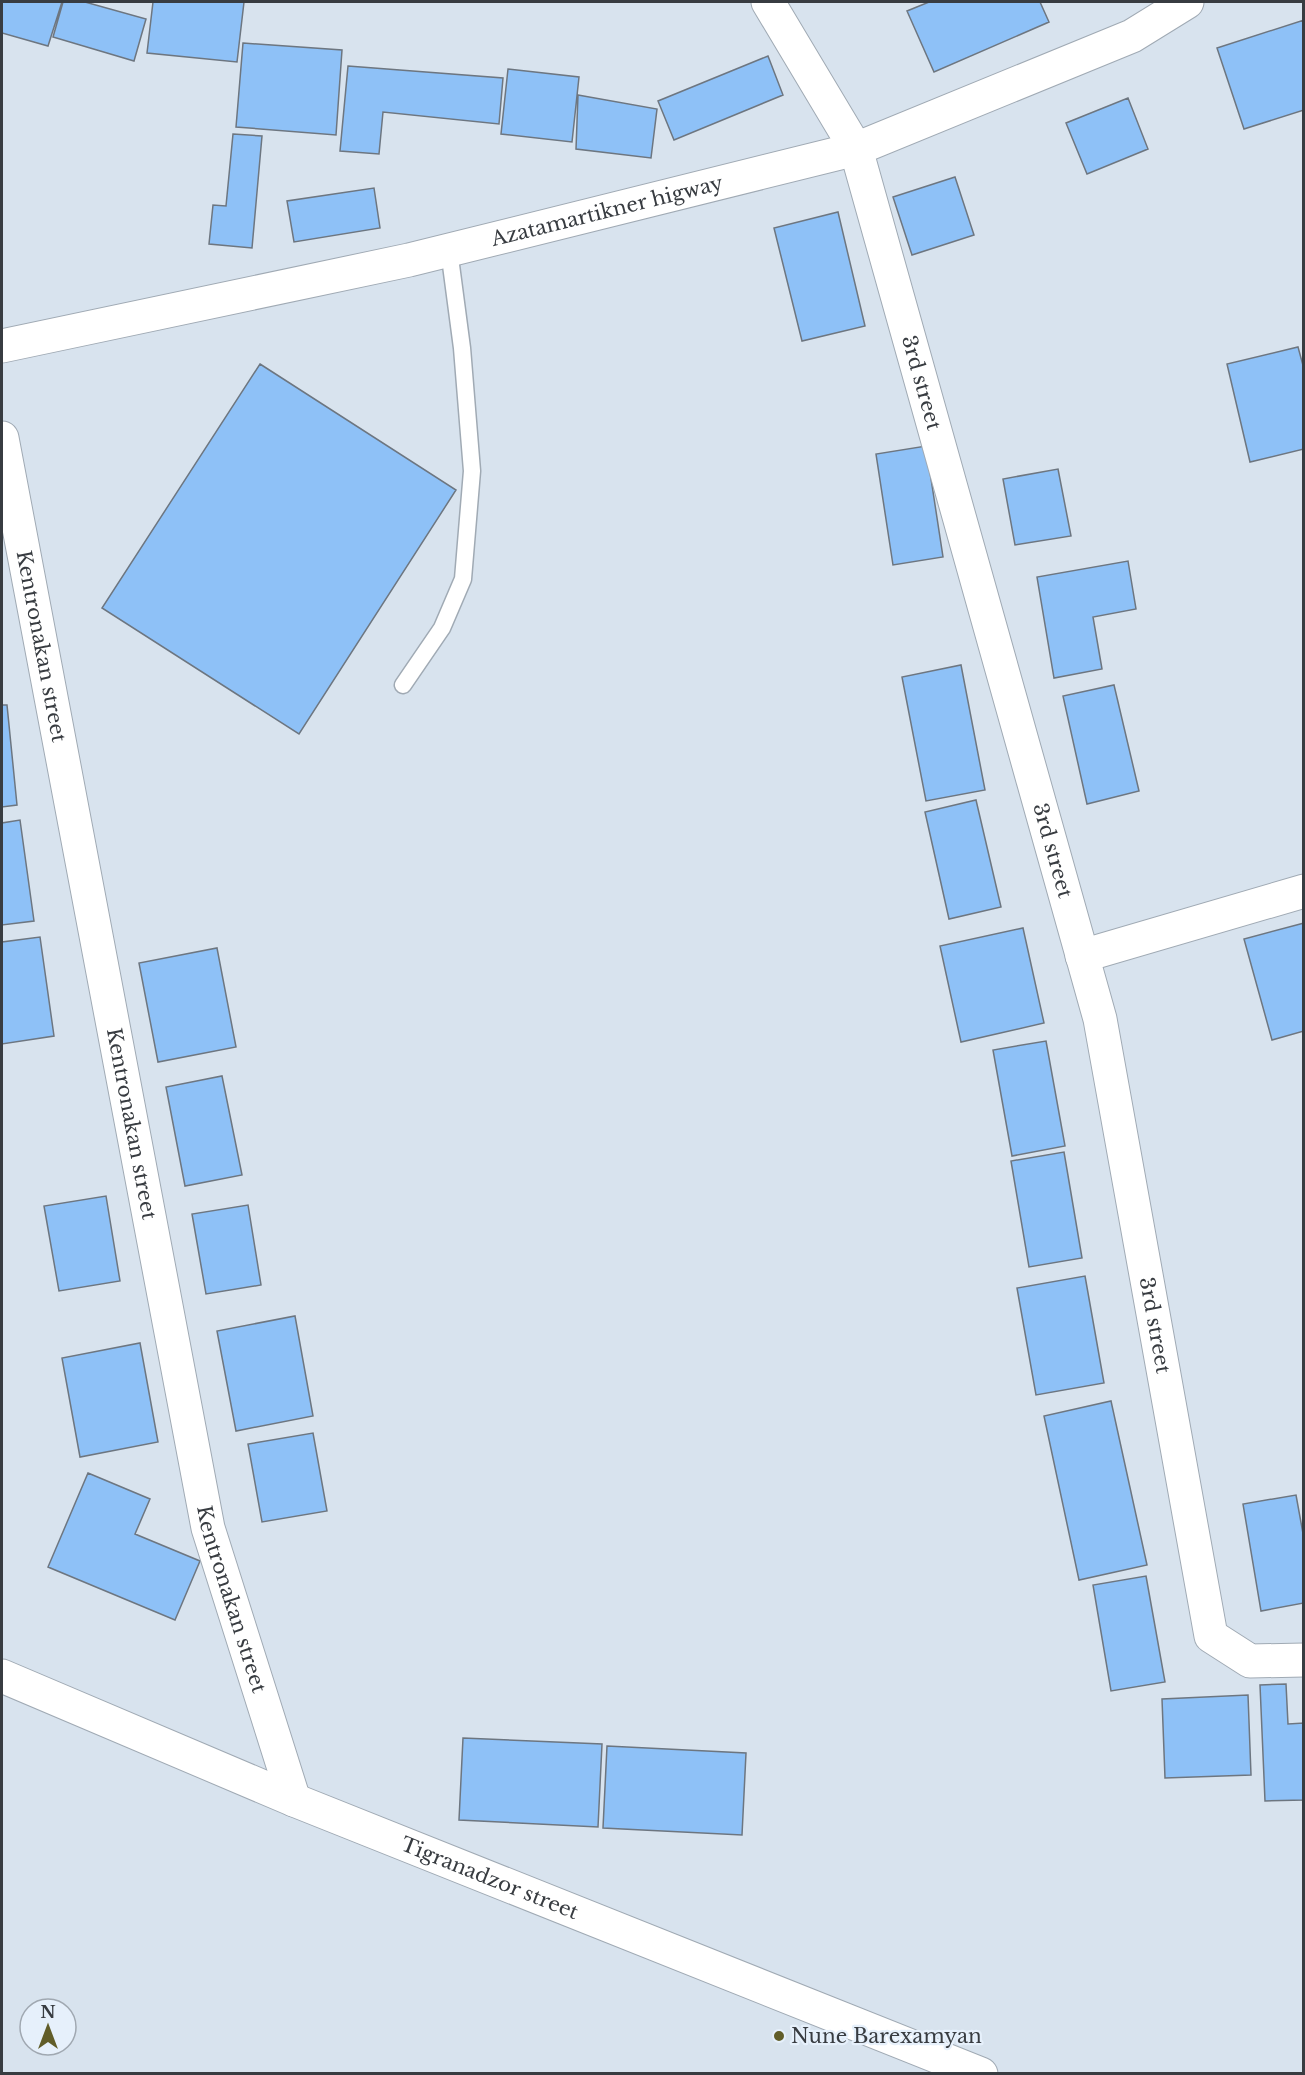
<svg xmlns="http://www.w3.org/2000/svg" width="1305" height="2075" viewBox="0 0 1305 2075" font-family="'Libre Baskerville',serif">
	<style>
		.building { fill: #8ec1f7; stroke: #6d7680; stroke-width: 1.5 }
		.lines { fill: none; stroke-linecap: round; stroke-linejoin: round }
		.lane-casing { stroke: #a0aab4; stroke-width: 19 }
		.street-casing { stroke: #a0aab4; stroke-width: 35 }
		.secondary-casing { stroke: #a0aab4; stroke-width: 35 }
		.lane { stroke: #fff; stroke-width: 16 }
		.street { stroke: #fff; stroke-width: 33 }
		.secondary { stroke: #fff; stroke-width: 33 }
		.poi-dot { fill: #615d29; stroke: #e6f0fb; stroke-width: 2 }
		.labels { text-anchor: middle; stroke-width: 4.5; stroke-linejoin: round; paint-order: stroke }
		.street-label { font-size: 20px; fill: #383c41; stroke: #e6f0fb }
		.poi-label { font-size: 20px; fill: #383c41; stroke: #e6f0fb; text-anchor: start }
	</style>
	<rect width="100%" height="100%" fill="#d8e3ee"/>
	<path class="building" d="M2,2H62L48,46L2,33Z
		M63,2H85L146,19L134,61L53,37Z
		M153,2H244L237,62L147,53Z
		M929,2H1040L1049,22L934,72L907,11Z
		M1304,20V110L1244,129L1217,48Z
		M243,43L342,50L336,135L236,127Z
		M768,56L783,95L674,140L658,101Z
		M348,66L503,78L499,124L383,112L379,154L340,151Z
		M508,69L579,77L572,142L501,134Z
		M578,95L657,109L651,158L576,149Z
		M1128,98L1148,149L1087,174L1066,123Z
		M233,134L262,136L252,248L209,244L213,205L226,206Z
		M955,177L974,235L912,255L893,197Z
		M374,188L380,228L294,242L287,201Z
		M838,212L865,326L802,341L774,228Z
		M1298,347L1304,369V449L1250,462L1227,364Z
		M260,364L456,490L299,734L102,608Z
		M926,446L943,557L893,565L876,454Z
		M1058,469L1071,536L1015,545L1003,479Z
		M1128,561L1136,609L1093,617L1102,669L1054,678L1037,577Z
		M961,665L985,790L926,801L902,677Z
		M1114,685L1139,791L1087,804L1063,696Z
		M2,705H7L17,805L2,807Z
		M976,800L1001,907L949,919L925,812Z
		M20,820L34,921L2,925V823Z
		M1304,923V1031L1272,1040L1244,939Z
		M1023,928L1044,1023L961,1042L940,946Z
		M40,937L54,1036L2,1044V942Z
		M217,948L236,1047L158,1062L139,963Z
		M1046,1041L1065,1146L1012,1156L993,1050Z
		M222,1076L242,1175L185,1186L166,1087Z
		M1064,1152L1082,1258L1029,1267L1011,1161Z
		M106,1196L120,1281L59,1291L44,1206Z
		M248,1205L261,1285L206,1294L192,1214Z
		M1085,1276L1104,1383L1036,1395L1017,1288Z
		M295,1316L313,1416L236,1431L217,1331Z
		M140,1343L158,1442L80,1457L62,1358Z
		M1111,1401L1147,1565L1079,1580L1044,1416Z
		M313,1433L327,1511L262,1522L248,1444Z
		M88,1473L150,1499L135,1534L200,1561L175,1620L48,1567Z
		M1296,1495L1304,1539V1603L1261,1611L1243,1504Z
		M1146,1576L1165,1682L1111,1691L1093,1585Z
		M1286,1684L1288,1724L1304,1723V1800L1265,1801L1260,1685Z
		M1248,1695L1251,1775L1165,1778L1162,1699Z
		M463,1738L602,1744L598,1827L459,1820Z
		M607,1746L746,1753L742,1835L603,1828Z"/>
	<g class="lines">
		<g class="lane-casing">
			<path id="lane" d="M403,685L442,628L463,579L472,471L462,348L449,250"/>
		</g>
		<g class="street-casing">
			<g id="street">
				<path id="s1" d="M768,2L856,149L1100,1019L1211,1636L1250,1661L1304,1660"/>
				<path id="s2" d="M2,438L208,1528L294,1800"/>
				<path d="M1082,956L1304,891"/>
			</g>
		</g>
		<g class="secondary-casing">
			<g id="secondary">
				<path id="s3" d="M2,346L409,260L856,149L1132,36L1187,2"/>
				<path id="s4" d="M2,1676L294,1800L981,2074"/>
			</g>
		</g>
		<use href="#lane" class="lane"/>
		<use href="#street" class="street"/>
		<use href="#secondary" class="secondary"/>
	</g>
	<circle class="poi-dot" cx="779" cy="2036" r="6"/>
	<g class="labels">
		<g class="street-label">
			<text dy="7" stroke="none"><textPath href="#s3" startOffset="620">Azatamartikner higway</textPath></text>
			<text dy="7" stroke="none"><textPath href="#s1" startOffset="414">3rd street</textPath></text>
			<text dy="7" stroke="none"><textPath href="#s2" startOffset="212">Kentronakan street</textPath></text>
			<text dy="7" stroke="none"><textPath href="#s1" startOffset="900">3rd street</textPath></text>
			<text dy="7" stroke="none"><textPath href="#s2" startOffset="698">Kentronakan street</textPath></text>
			<text dy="7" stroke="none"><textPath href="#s1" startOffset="1386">3rd street</textPath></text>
			<text dy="7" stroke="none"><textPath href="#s2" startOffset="1184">Kentronakan street</textPath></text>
			<text dy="7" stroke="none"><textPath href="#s4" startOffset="528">Tigranadzor street</textPath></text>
		</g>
		<g class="poi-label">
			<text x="791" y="2043">Nune Barexamyan</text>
		</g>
	</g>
	<rect width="1305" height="2075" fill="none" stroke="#383c41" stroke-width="6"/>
	<g transform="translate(48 2027)"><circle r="28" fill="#e6f0fb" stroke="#a0a8b1" stroke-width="1.5"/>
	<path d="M0-4.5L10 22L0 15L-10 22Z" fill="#615d29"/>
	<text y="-9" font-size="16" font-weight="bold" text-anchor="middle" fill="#383c41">N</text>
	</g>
</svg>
